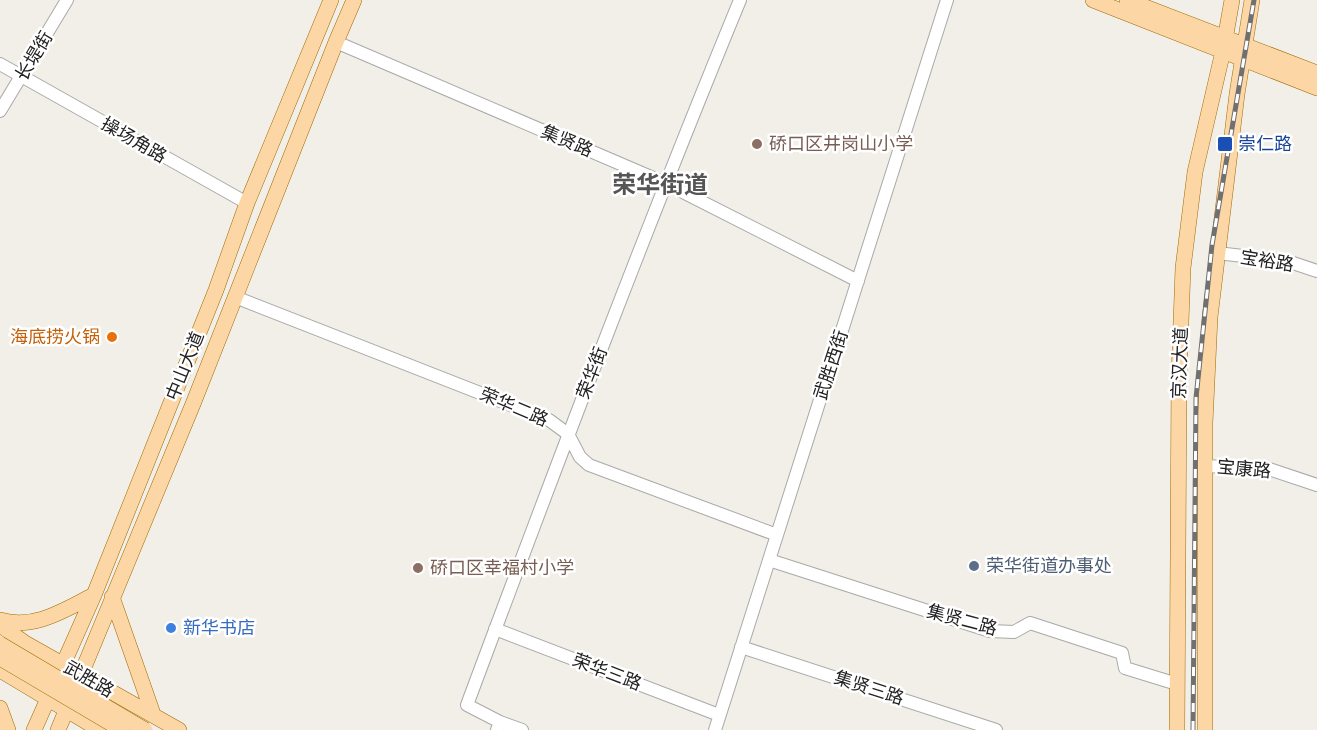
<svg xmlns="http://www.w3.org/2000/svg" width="1317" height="730" viewBox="0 0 1317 730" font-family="Montserrat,'Noto Sans SC',sans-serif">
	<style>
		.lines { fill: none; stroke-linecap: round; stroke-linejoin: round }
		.minor-casing { stroke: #a9a9a9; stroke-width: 14 }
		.major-casing { stroke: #a06b00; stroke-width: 16 }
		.minor { stroke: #fff; stroke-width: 12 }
		.major { stroke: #fcd6a4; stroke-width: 15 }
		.rail-casing { stroke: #707070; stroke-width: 5 }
		.rail { stroke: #fff; stroke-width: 3; stroke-dasharray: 9; stroke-linecap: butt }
		.major-bridge-casing { stroke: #a06b00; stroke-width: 16; stroke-linecap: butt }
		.major-bridge { stroke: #fcd6a4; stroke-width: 15 }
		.education-dot { fill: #8d6e63; stroke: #fff; stroke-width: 2 }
		.transit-dot { fill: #1a4fb4; stroke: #fff; stroke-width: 2 }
		.food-dot { fill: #e8710a; stroke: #fff; stroke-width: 2 }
		.service-dot { fill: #5c6f8a; stroke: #fff; stroke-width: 2 }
		.shop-dot { fill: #3f7fe0; stroke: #fff; stroke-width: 2 }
		.labels { text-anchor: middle; stroke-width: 5; stroke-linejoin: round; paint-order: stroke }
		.street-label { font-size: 18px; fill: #222; stroke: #fff }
		.education-label { font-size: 18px; fill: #785e54; stroke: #fff; text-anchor: start }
		.transit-label { font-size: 18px; fill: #164399; stroke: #fff; text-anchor: start }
		.food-label { font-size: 18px; fill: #c56008; stroke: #fff; text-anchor: end }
		.service-label { font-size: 18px; fill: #4e5e75; stroke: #fff; text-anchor: start }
		.shop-label { font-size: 18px; fill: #366cbe; stroke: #fff; text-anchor: start }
		.district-label { font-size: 24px; font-weight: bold; fill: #555; stroke: #fff }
	</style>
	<rect width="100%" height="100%" fill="#f2efe9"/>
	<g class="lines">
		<g class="minor-casing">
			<path id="minor" d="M336,42L665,183L858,281
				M0,64L247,203
				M0,111L67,0
				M1217,253L1287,261L1317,271
				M235,297L549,420L568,434L580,457L589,465L777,535
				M1205,466L1269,469L1317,485
				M769,560L990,631L1014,632L1030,623L1122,653L1125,668L1177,684
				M495,629L719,715
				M741,647L996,730
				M500,722L522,730
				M497,730L500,722L467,705C555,469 644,233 740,0
				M715,730L947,0"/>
		</g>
		<g class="major-casing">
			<path id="major" d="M1093,0L1317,88
				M1127,0L1317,73
				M112,597L153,714
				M0,620C35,630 64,610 94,595
				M0,625L25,643L179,730
				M0,670L100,730
				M0,708L8,730
				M34,730L94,595L216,290L247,203L331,0
				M58,730L193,404L336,42L354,0
				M1177,730L1179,376L1183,268L1195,172L1223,51L1232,0
				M1205,730V423L1210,317L1237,94L1252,0"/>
		</g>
		<use href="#minor" class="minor"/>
		<use href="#major" class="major"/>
		<g class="rail-casing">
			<path id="rail" d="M1193,730L1196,398L1212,245L1254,0"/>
		</g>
		<use href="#rail" class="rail"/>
		<g class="major-bridge-casing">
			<path id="major-bridge" d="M0,644L145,730
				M0,658L122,730"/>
		</g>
		<use href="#major-bridge" class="major-bridge"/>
	</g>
	<g class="education-dot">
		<circle cx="757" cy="144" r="6"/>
		<circle cx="418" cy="568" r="6"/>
	</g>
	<rect class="transit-dot" x="1217" y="136" width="16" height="16" rx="3"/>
	<circle class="food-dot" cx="112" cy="337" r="6"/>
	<circle class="service-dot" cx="974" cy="566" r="6"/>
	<circle class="shop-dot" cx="171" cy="628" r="6"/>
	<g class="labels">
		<g class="street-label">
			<text transform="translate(34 56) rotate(-59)" y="6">长堤街</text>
			<text transform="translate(134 140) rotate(30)" y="6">操场角路</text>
			<text transform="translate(567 141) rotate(23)" y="6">集贤路</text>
			<text transform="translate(1267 261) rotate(9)" y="6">宝裕路</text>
			<text transform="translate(1180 363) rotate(-88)" y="6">京汉大道</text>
			<text transform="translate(831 365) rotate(-72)" y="6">武胜西街</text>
			<text transform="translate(185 366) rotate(-68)" y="6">中山大道</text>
			<text transform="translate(592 373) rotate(-69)" y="6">荣华街</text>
			<text transform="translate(514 407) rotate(23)" y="6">荣华二路</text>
			<text transform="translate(1244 469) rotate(5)" y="6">宝康路</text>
			<text transform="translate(962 620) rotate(15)" y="6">集贤二路</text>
			<text transform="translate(607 672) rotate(21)" y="6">荣华三路</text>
			<text transform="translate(89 679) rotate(30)" y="6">武胜路</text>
			<text transform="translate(869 688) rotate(18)" y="6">集贤三路</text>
		</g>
		<g class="education-label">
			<text x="769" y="150">硚口区井岗山小学</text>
			<text x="430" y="574">硚口区幸福村小学</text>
		</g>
		<g class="transit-label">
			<text x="1238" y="150">崇仁路</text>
		</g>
		<g class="food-label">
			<text x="100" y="343">海底捞火锅</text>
		</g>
		<g class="service-label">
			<text x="986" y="572">荣华街道办事处</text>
		</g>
		<g class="shop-label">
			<text x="183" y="634">新华书店</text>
		</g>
		<g class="district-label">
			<text x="660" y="193">荣华街道</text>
		</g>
	</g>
</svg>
